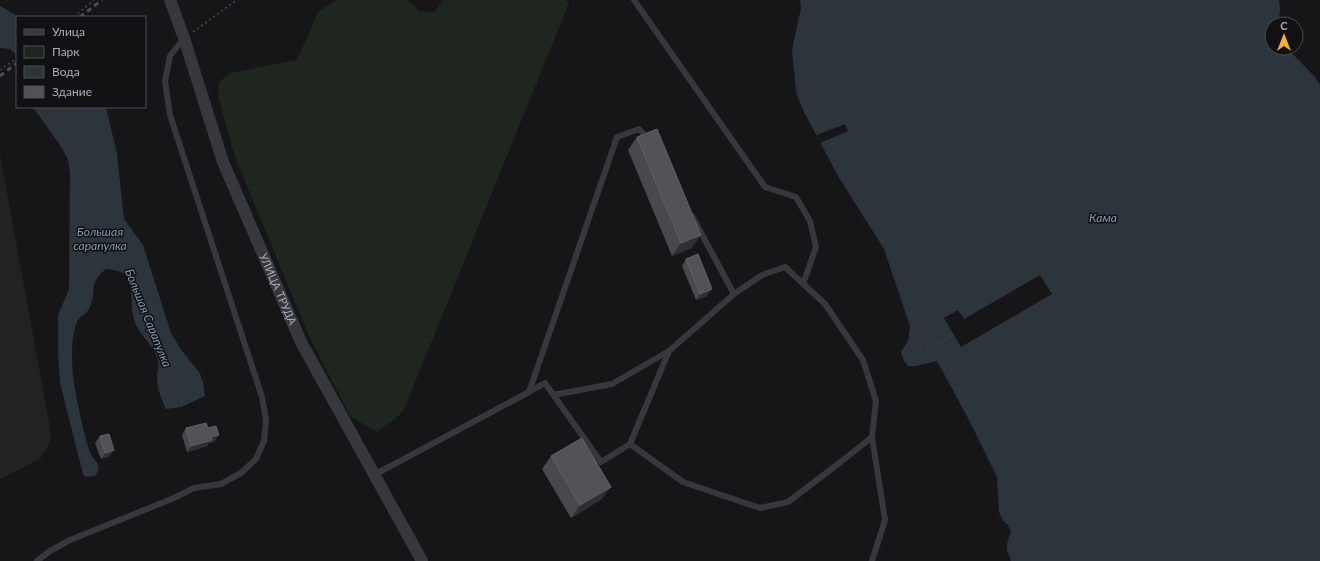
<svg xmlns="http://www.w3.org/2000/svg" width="1320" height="561" viewBox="0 0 1320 561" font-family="Lato,sans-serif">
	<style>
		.built { fill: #222225 }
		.green { fill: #1e261f }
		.water { fill: #2c353c }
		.pier { fill: #161618 }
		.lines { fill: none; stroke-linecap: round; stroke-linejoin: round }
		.path { stroke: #3d3f44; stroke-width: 2; stroke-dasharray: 2 3; stroke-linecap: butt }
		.service { stroke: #37383d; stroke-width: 6 }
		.minor { stroke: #37383d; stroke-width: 12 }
		.rail { stroke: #4a4c52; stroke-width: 3; stroke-dasharray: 5 4; stroke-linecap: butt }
		.wall { fill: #47494d }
		.shaded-wall { fill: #2f3033 }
		.building { fill: #525359; stroke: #5f6168 }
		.labels { text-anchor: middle; stroke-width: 3; stroke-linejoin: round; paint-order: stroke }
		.street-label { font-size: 11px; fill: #a8adb8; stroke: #111113 }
		.water-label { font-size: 12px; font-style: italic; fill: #7f9bb3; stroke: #111113 }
	</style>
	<rect width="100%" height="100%" fill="#161618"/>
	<path class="built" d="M0,154L50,428L51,438L45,452L38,460L0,479Z"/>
	<path class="green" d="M336,0H408L420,11L433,12L444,0H566L569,3L403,412L377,432L350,416L309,336L235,157L218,96L219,82L230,73L297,60L318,12Z"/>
	<path class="water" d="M800,0H1279L1280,10L1278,24H1272V48H1287L1315,77L1320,85V561H1011L1007,550V544L1011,531L1008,525L1003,521L999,511L997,477L969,420L937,361L916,366H908L904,361L901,352L908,341L910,326L884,249L838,176L804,112L796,92L792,50L801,8Z
		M0,6L19,17H17V55L10,49L0,48Z
		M33,107H106L117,154L124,219L143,245L171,333L182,351L199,372L203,382L205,396L181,407L166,409C161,399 157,388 157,376C157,371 160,366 158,361C155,345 138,335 134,319C130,306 134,288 126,276C121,270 114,270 106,269C88,283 97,290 90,307C88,313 81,315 78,320C75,325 74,332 73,338C69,370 77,401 84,432C86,438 87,446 90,452C93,461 104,464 95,476L85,477L83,474L60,383L58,351V315L69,289L70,173L68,160L62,148Z"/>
	<path class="pier" d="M845,124L848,131L820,143L817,135Z
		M1040,275L1052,294L961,347L944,318L958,310L964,319Z"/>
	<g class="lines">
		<path class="path" d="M74,17L94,0
			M193,32L237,0
			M0,70L17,58
			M927,350L953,334"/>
		<path class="service" d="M634,0L765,187L796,197L810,221L816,247L803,284
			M692,216L734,294L669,351L630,444L683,482L760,508L788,502L842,461L872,437L876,401L863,360L825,304L785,267L762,275L734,294
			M529,392L545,383L601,462L630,444
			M553,395L612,384L669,351
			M374,475L529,392L617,137L639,129L650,140
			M37,561L50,551L70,540L174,498L194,488L221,484L241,473L256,459L264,441L266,420L262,397L170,115L165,81L170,56L184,38
			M872,561L885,520L872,437"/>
		<path class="minor" id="s1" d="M170,0L184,38L223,162L301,342L422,561"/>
		<path class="rail" d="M80,17L102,0
			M0,76L17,63"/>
	</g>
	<path class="wall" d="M637,137L692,248L672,256L628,150Z
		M686,259L707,296L696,300L682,266Z
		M186,428H208L214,442L209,443L207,446L187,452L182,435Z
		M100,436L110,456L101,459L95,443Z
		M551,456L602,499L571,518L542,469Z"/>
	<path class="shaded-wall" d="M701,235L692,248L672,256L681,243Z
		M712,289L707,296L696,300L700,294Z
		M219,435L214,442L209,443L207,446L187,452L191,446L211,437Z
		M114,450L110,456L101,459L105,453Z
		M611,487L602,499L571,518L580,505Z"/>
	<path class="building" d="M657,129L701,235L681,243L637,137Z
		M698,254L712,289L700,294L686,259Z
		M206,423L208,428L216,426L219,435L211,437L212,440L191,446L186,428Z
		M109,434L114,450L105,453L100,436Z
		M582,438L611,487L580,505L551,456Z"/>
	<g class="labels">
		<g class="street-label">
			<text dy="4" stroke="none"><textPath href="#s1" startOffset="309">УЛИЦА ТРУДА</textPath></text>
		</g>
		<g class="water-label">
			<text x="1103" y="222">Кама</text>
			<text x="100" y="236">Большая<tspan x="100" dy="14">сарапулка</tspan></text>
			<text transform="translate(148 318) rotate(68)" y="4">Большая Сарапулка</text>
		</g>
	</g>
	<rect x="16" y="16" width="130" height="92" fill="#111113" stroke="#4d4f55"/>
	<rect x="24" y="29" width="20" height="6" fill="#37383d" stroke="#4d4f55"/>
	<text x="52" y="36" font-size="12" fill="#a8adb8">Улица</text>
	<rect x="24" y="46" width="20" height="12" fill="#1e261f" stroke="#4d4f55"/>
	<text x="52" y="56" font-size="12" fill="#a8adb8">Парк</text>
	<rect x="24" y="66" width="20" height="12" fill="#2c353c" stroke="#4d4f55"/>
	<text x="52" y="76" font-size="12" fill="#a8adb8">Вода</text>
	<rect x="24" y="86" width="20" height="12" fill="#525359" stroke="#4d4f55"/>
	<text x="52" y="96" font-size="12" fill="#a8adb8">Здание</text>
	<g transform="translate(1284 36)"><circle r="19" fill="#111113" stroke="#4d4f55"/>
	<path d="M0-3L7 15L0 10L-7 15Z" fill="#f2b134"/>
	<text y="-6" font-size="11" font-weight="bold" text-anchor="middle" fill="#a8adb8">С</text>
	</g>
</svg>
